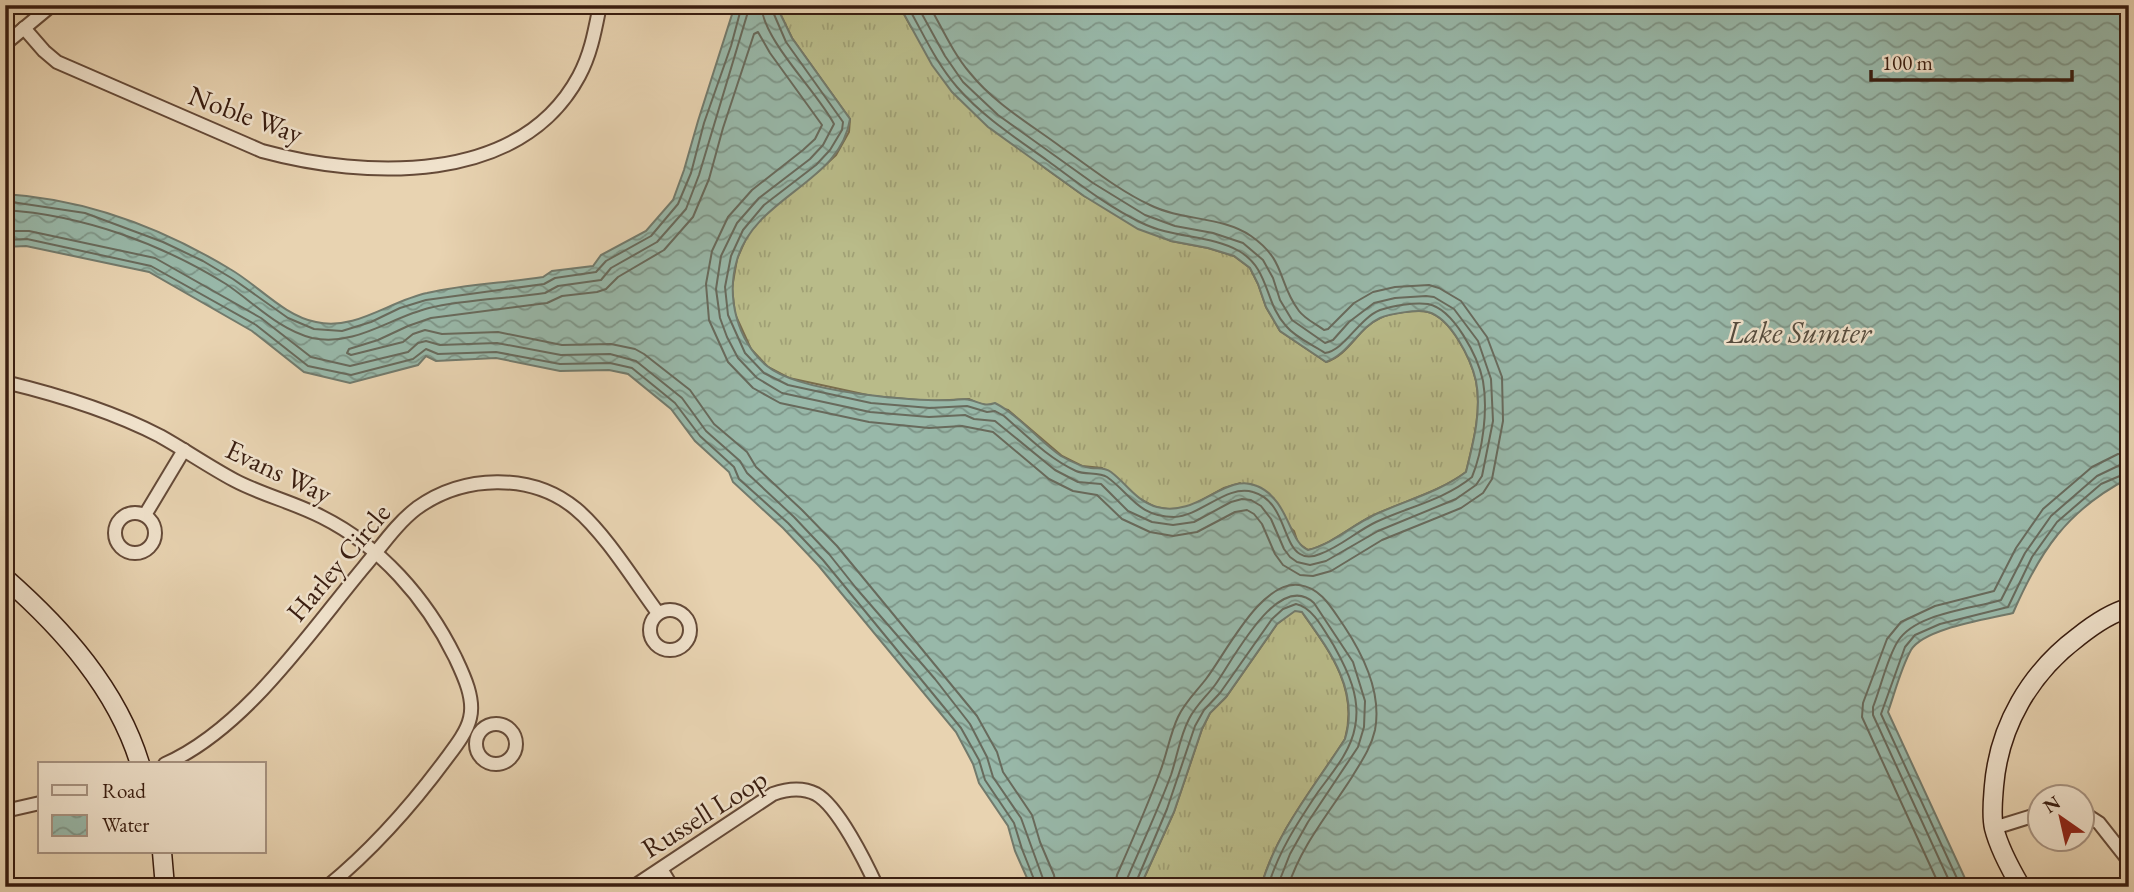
<svg xmlns="http://www.w3.org/2000/svg" width="2134" height="892" font-family="'EB Garamond',serif">
  <style>
    .grass { fill: url(#grass-tufts); stroke: #796c4c; stroke-width: 2 }
    .water { fill: url(#water-waves); stroke: #727a6c; stroke-width: 2 }
    .lines { fill: none; stroke-linecap: round; stroke-linejoin: round }
    .shore { stroke: #686a5c; stroke-width: 2 }
    .street-casing { stroke: #654a38; stroke-width: 16 }
    .secondary-casing { stroke: #391d10; stroke-width: 21 }
    .street { stroke: #f0e2cc; stroke-width: 12 }
    .secondary { stroke: #f0e2cc; stroke-width: 18 }
    .labels { text-anchor: middle; dominant-baseline: central; stroke-width: 5; stroke-linejoin: round; paint-order: stroke }
    .street-label { font-size: 28px; fill: #391d10; stroke: #f0e2cc }
    .water-label { font-size: 30px; font-style: italic; fill: #564c3e; stroke: #f0e2cc }
  </style>
  <defs>
    <pattern id="grass-tufts" width="24" height="20" patternUnits="userSpaceOnUse" patternTransform="scale(1.75)"><rect width="24" height="20" fill="#b9bb89"/><path d="M3 7l-1-3M5 7V3M7 7l1-3M15 17l-1-3M17 17v-4M19 17l1-3" fill="none" stroke="#a0a075"/></pattern>
    <pattern id="water-waves" width="16" height="10" patternUnits="userSpaceOnUse" patternTransform="scale(1.75)"><rect width="16" height="10" fill="#98b8a9"/><path d="M0 5q4-4 8 0t8 0" fill="none" stroke="#7d9588"/></pattern>
  </defs>
  <rect width="100%" height="100%" fill="#e8d3b1"/>
  <filter id="stains"><feTurbulence type="fractalNoise" baseFrequency=".00286" numOctaves="4"/><feColorMatrix values="0 0 0 0 .2 0 0 0 0 .09 0 0 0 0 .02 0 0 0 .5 -.17"/></filter>
  <radialGradient id="worn" r=".72"><stop offset=".6" stop-color="#630" stop-opacity="0"/><stop offset="1" stop-color="#630" stop-opacity=".3"/></radialGradient>
  <g class="grass">
    <path d="M776,5H899L911,27L1045,168L1084,196L1171,241L1208,248L1234,256L1250,268L1258,284L1266,307L1280,331L1326,362C1349,355 1358,328 1380,318C1390,313 1418,309 1428,312C1451,318 1471,359 1476,381C1482,411 1473,443 1466,472C1438,493 1403,501 1372,516C1350,527 1332,544 1308,550L1298,543L1294,531L1240,483L1224,488L1191,506L1174,510L1155,507L1138,498L1102,468L1082,466L1062,456L1008,410L977,403L969,399L930,401L872,396L789,378L768,367L751,349L735,314L732,288L737,259L748,234L769,210L820,170L836,155L849,132L850,119L792,38Z"/>
    <path d="M1295,610L1302,612C1329,650 1359,689 1345,739C1315,786 1276,832 1261,887H1140L1174,812L1202,729L1210,713L1226,697L1277,624Z"/>
  </g>
  <path class="water" d="M735,5H776L792,38L850,119C841,183 755,196 737,260C726,297 737,341 767,366C798,392 913,402 954,400C958,400 965,398 970,400C979,402 984,407 995,403C1020,416 1038,440 1061,456C1070,461 1081,467 1091,468C1098,469 1104,467 1111,472C1127,484 1136,501 1157,507C1198,518 1225,472 1257,486C1289,499 1289,543 1308,550C1332,544 1350,527 1372,516C1403,501 1438,493 1466,472C1473,444 1482,411 1476,381C1471,359 1451,318 1428,312C1418,309 1389,314 1380,318C1358,328 1349,354 1326,362L1280,331L1266,307L1258,284L1250,268L1234,256L1208,248L1171,241L1138,229L1084,196L988,127L952,92L932,65L899,5H2129V478C2067,510 2040,551 2013,613C1989,619 1924,628 1911,650C1901,668 1895,692 1888,712L1969,887H1261C1276,832 1315,786 1345,739C1360,690 1329,650 1302,612L1295,611L1277,624L1226,697L1210,713L1202,729L1174,812L1140,887H1031L1015,851L1008,826L979,783L973,764L956,732L818,565L783,528L733,482L729,472L695,441L671,409L628,374L609,370L560,371L496,358L436,361L426,356L418,365L350,383L304,372L252,331L149,272L26,246L5,247V194C85,199 162,228 230,269C258,285 284,316 316,322C356,331 389,301 427,293C465,284 505,283 543,277L552,271L593,266L601,255L646,231L673,200L684,170L698,121Z"/>
  <g class="lines">
    <g class="shore">
      <path d="M761,5C764,42 817,91 834,124L823,145L810,159L759,198L737,223L721,256L716,289L720,318L727,337L738,358L757,378L782,393L870,412L929,417L965,415L974,419L995,421L1055,470L1078,482L1101,484L1128,511L1152,522L1173,525L1194,522L1231,502L1242,499L1251,500L1261,506L1271,519L1284,549L1290,557L1297,562L1310,565L1326,561L1378,531L1456,499L1476,485L1482,476L1493,421L1491,379L1478,341L1454,309L1434,297L1426,296L1395,298L1374,303L1349,322L1333,340L1325,343L1292,320L1280,300L1273,278L1263,260L1243,243L1213,233L1175,226L1145,215L1093,183L998,115L963,82L945,56L917,5"/>
      <path d="M770,5L786,42L843,122L842,130L830,150L816,165L764,205L743,230L731,256L725,287L728,315L745,353L764,373L788,385L871,403L930,408L967,406L987,412L995,411L1004,416C1027,436 1048,458 1076,471C1085,475 1099,472 1107,477C1131,494 1138,517 1174,517C1201,516 1227,484 1253,492C1285,501 1282,543 1300,554C1306,558 1313,557 1320,554C1340,547 1357,531 1376,522C1408,507 1444,500 1472,477C1483,450 1488,410 1483,381C1478,357 1454,309 1428,304C1414,302 1392,306 1380,310C1358,319 1345,350 1325,353C1313,345 1296,338 1286,326C1264,302 1270,269 1239,251C1211,235 1172,238 1142,223C1108,207 1078,183 1048,161C1016,138 983,117 957,87C936,63 923,33 907,5"/>
      <path d="M929,5C942,28 953,53 970,73C995,104 1030,124 1061,147C1090,167 1118,190 1150,205C1182,221 1222,216 1251,236C1287,261 1277,282 1299,311C1305,319 1316,324 1324,330L1328,329L1354,303L1373,292L1395,287L1429,285L1439,288L1461,301L1487,337L1502,377L1503,421L1492,479L1483,493L1461,508L1382,540L1331,571L1313,576L1300,575L1283,565L1275,554L1262,524L1254,514L1247,510L1235,512L1197,532L1173,536L1150,532L1122,519L1097,495L1073,491L1049,479L993,432L962,426L929,428L869,422L780,403L753,388L728,362L709,320L706,284L712,251L728,217L752,190L803,150L815,139L822,125L770,53L758,32L754,34L723,128L709,179L693,217L664,250L618,277L606,289L597,292L562,296L547,303L431,318L408,326L378,340L349,349L347,353L351,355L403,342L413,334L425,330L442,334L498,332L562,345L611,344L635,349L644,354L690,390L714,424L747,452L756,467L802,510L837,546L977,716L997,752L1003,772L1032,815L1040,842L1054,875L1056,887"/>
      <path d="M5,201L85,213L163,242L203,261L233,279L288,318L314,329L342,331L371,322L400,308L426,300L544,284L555,278L596,272L606,261L651,236L678,204L691,173L704,123L731,46L742,5"/>
      <path d="M5,210C82,215 160,243 226,284C253,302 279,330 312,338C355,347 389,318 429,308C467,299 507,299 545,293L558,286L601,280L611,268L657,242L686,209L699,175L750,5"/>
      <path d="M5,231H29L155,258L261,318L311,357L350,366L408,352L418,343L426,341L440,345L497,343L561,355L610,354L636,361L682,398L706,431L740,461L747,473L794,517L829,554L856,588L935,679L970,724L987,757L993,777L1021,818L1046,887"/>
      <path d="M5,240L27,239L151,266L256,325L308,366L351,375L413,359L426,349L438,354L496,352L560,364L610,363L632,368L675,403L700,436L734,467L739,479L788,523L823,560L961,728L979,760L985,780L1014,823L1022,849L1037,887"/>
      <path d="M1115,887L1117,875C1132,841 1147,807 1160,772C1167,754 1170,734 1178,717C1185,702 1196,692 1206,679C1226,653 1261,580 1299,585C1322,588 1332,609 1344,626C1364,656 1382,693 1375,730C1371,748 1361,762 1352,777C1329,813 1301,846 1288,887"/>
      <path d="M1125,887L1127,879C1142,844 1158,810 1171,775C1177,757 1180,736 1189,719C1196,705 1206,697 1215,685C1232,662 1278,569 1314,603L1353,662L1365,701L1364,727L1358,747L1308,822L1290,854L1277,887"/>
      <path d="M1134,887L1167,809L1195,726L1204,710L1220,693L1272,619L1283,609L1296,604C1313,607 1325,632 1334,646C1348,671 1361,698 1355,727C1351,751 1332,773 1318,792C1298,822 1278,852 1268,887"/>
      <path d="M1940,887L1862,717L1863,703L1887,639L1901,622L1935,606L1994,591L2016,548L2043,509L2092,467L2118,454L2129,453"/>
      <path d="M1952,887L1873,715V707C1881,687 1887,658 1898,641C1916,613 1972,609 2001,600L2025,553L2051,516L2097,476L2120,465L2129,463"/>
      <path d="M1961,887L1881,714L1905,647L1915,635L1940,624L2008,607L2032,557L2057,522L2101,484L2129,472"/>
    </g>
    <g class="street-casing">
      <g id="street">
        <path d="M24,28L44,51L57,62L262,151C365,179 520,186 579,76C591,54 595,30 600,5"/>
        <path d="M5,44L52,5"/>
        <path d="M5,382C59,395 112,411 160,436C185,450 208,466 234,480C262,495 293,502 322,517C380,546 426,598 455,657C463,674 475,698 470,718C467,732 455,747 446,759C412,805 372,850 327,887"/>
        <circle cx="135" cy="533" r="20"/>
        <path d="M145,515L184,450"/>
        <circle cx="670" cy="630" r="20"/>
        <circle cx="496" cy="744" r="20"/>
        <path d="M165,764C245,729 309,633 364,567C381,547 396,524 417,508C463,475 531,472 576,509C605,533 635,582 658,613"/>
        <path d="M5,811L40,803"/>
        <path d="M2082,812L2099,823L2129,861"/>
        <path d="M1994,828L2039,814"/>
        <path d="M661,869L672,887"/>
        <path d="M633,887L773,794C787,789 802,787 816,794C838,806 866,863 877,887"/>
      </g>
    </g>
    <g class="secondary-casing">
      <g id="secondary">
        <path d="M5,578C63,629 117,689 140,764"/>
        <path d="M162,852L165,887"/>
        <path d="M2021,887C2011,870 1999,848 1994,828C1991,815 1993,799 1994,786C1999,726 2030,673 2078,637C2093,625 2110,613 2129,608"/>
      </g>
    </g>
    <use href="#street" class="street"/>
    <use href="#secondary" class="secondary"/>
  </g>
  <g class="labels">
    <g class="street-label">
      <text transform="translate(246 114) rotate(20)">Noble Way</text>
      <text transform="translate(279 471) rotate(25)">Evans Way</text>
      <text transform="translate(338 562) rotate(-50)">Harley Circle</text>
      <text transform="translate(704 813) rotate(-32)">Russell Loop</text>
    </g>
    <g class="water-label">
      <text x="1799" y="332">Lake Sumter</text>
    </g>
  </g>
  <rect width="2134" height="892" fill="none" stroke="#e8d3b1" stroke-width="28"/>
  <rect x="7" y="7" width="2120" height="878" fill="none" stroke="#391d10" stroke-width="3.5"/>
  <rect x="14" y="14" width="2106" height="864" fill="none" stroke="#391d10" stroke-width="2"/>
  <rect x="38" y="762" width="228" height="91" fill="#f0e2cc" stroke="#a79381" stroke-width="2"/>
  <rect x="52" y="785" width="35" height="10" fill="#f0e2cc" stroke="#a79381" stroke-width="2"/>
  <text x="102" y="798" font-size="21" fill="#391d10">Road</text>
  <rect x="52" y="815" width="35" height="21" fill="url(#water-waves)" stroke="#a79381" stroke-width="2"/>
  <text x="102" y="832" font-size="21" fill="#391d10">Water</text>
  <g transform="translate(2061 818) rotate(326)"><circle r="33" fill="#f0e2cc" stroke="#a79381" stroke-width="2"/>
  <path d="M0-5L12 26L0 18L-12 26Z" fill="#8f2418"/>
  <text y="-10" font-size="19" font-weight="bold" text-anchor="middle" fill="#391d10">N</text>
  </g>
  <path d="M1871 70v10h201v-10" fill="none" stroke="#391d10" stroke-width="3.5"/>
  <text x="1882" y="70" font-size="21" fill="#391d10" stroke="#f0e2cc" stroke-width="5" paint-order="stroke">100 m</text>
  <rect width="100%" height="100%" filter="url(#stains)"/>
  <rect width="100%" height="100%" fill="url(#worn)"/>
</svg>
